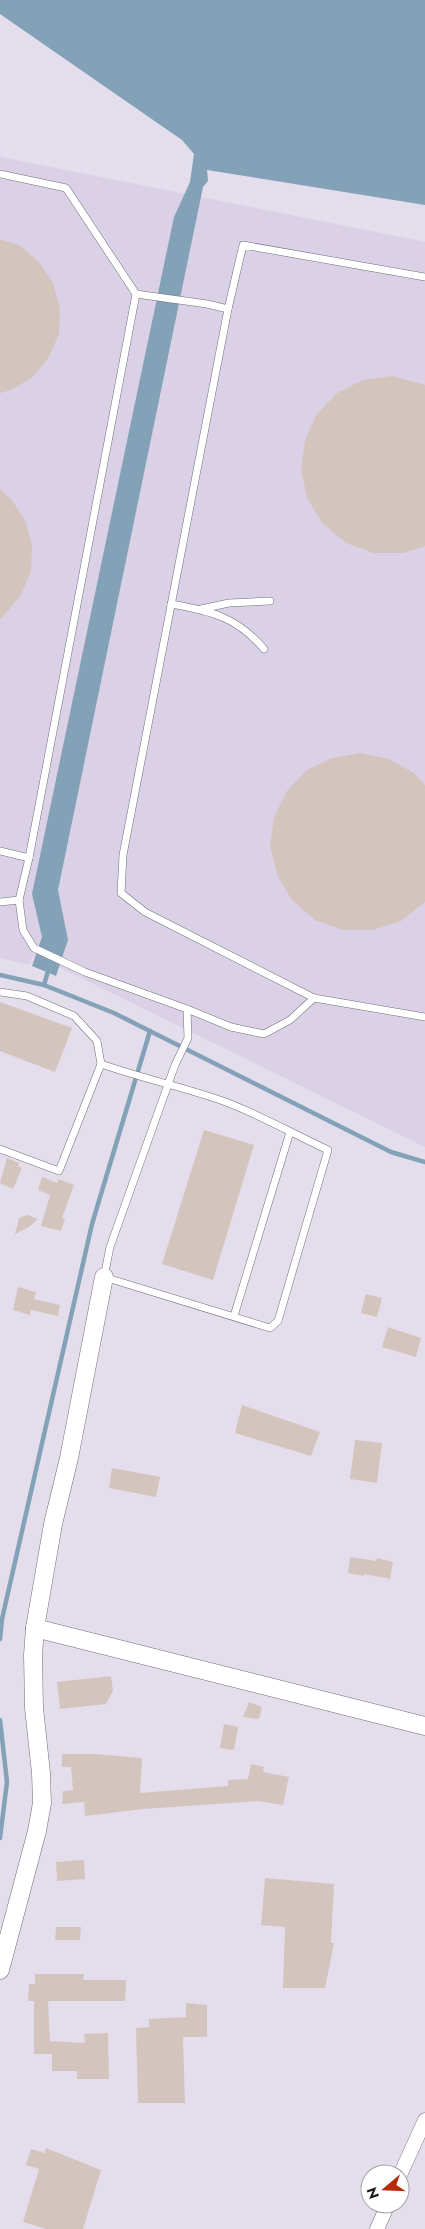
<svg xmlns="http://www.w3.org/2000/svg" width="425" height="2229" font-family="Jost,sans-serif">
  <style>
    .built { fill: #dad1e6 }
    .water { fill: #83a1b7 }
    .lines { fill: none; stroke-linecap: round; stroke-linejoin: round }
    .stream { stroke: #83a1b7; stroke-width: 4.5 }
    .building { fill: #d4c4be }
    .service-casing { stroke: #726c79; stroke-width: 8 }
    .minor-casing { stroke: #726c79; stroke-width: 15 }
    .tertiary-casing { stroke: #726c79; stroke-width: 19 }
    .service { stroke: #fff; stroke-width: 7 }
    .minor { stroke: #fff; stroke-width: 14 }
    .tertiary { stroke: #fff; stroke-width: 18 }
  </style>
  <rect width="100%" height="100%" fill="#e4deec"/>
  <path class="built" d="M0,157L425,242V1147L34,955L29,965L0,958Z"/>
  <path class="water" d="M0,0H425V205L207,170L208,181L203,187L58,890L68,940L56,976L32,966L42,937L32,894L174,217L190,182L194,154L182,140L0,14Z"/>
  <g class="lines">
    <g class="stream">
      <path d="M0,975L44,985L114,1013L391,1152L425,1162"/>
      <path d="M44,985L49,968"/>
      <path d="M0,1639L2,1619L92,1224L150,1031"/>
      <path d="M0,1720L7,1782L0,1838"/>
    </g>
  </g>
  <g class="building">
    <path d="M0,239L19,245L39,262L53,283L60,308L59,334L49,357L33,377L11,390L0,393Z"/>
    <path d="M392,376L425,385V546L404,553H374L346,543L323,524L307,498L301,469L305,440L317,414L337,393L363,380Z"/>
    <path d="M0,490L11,499L25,520L32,545L31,571L21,595L0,620Z"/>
    <path d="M361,753L389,759L414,773L425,785V902L401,921L373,930H343L315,920L292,900L277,875L270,845L274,817L287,791L307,770L332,758Z"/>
    <path d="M0,1002L72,1028L55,1072L0,1051Z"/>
    <path d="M204,1130L254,1145L213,1280L162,1264Z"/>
    <path d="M7,1158L19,1163L18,1166L22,1168L13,1189L0,1183Z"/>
    <path d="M42,1177L57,1183L58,1179L74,1185L62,1218L65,1219L61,1231L41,1226L50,1195L38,1190Z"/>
    <path d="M27,1215L38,1219L29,1227L15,1234L19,1218Z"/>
    <path d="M18,1287L36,1292L34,1299L60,1305L58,1316L31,1310L30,1315L13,1310Z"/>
    <path d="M366,1294L382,1298L377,1317L361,1313Z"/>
    <path d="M388,1327L421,1338L416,1357L382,1347Z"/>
    <path d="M242,1405L320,1432L311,1456L235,1433Z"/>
    <path d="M355,1440L382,1443L377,1483L350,1479Z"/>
    <path d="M112,1468L160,1477L156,1497L109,1488Z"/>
    <path d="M350,1557L376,1561L377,1558L393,1562L390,1579L364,1574V1576L348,1573Z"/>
    <path d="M111,1676L113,1691L106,1704L60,1709L57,1682Z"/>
    <path d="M249,1702L262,1707L259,1719L243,1717Z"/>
    <path d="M224,1724L238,1727L234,1750L220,1748Z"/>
    <path d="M62,1754H95L142,1758L140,1793L228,1786V1780L248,1779L251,1764L264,1767L263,1772L289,1777L283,1805L259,1801L143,1809L85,1816L84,1802L62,1804L63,1791L73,1790L71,1767H62Z"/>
    <path d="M84,1860L85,1879L57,1881L56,1862Z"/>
    <path d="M265,1878L334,1884L331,1943H334L325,1988H283L285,1927L261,1925Z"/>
    <path d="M56,1927H81L80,1940H55Z"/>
    <path d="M35,1974H84L83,1980H126L125,2001H48L50,2041L85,2043L84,2034L108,2033L109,2079H77V2071H52V2054H34V2001H28L29,1984H35Z"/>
    <path d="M186,2003L207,2005V2037H183L185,2103H138L136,2028L149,2027V2019L186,2017Z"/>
    <path d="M46,2148L101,2170L83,2229H46L23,2222L39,2169L26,2165L31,2149L45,2153Z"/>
  </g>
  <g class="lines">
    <g class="service-casing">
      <g id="service">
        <path d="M0,174L66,188L136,294L29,858L19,900L23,930L34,948L85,972L187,1009L231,1027L264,1034L290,1020L314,998"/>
        <path d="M425,277L243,245L228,309L123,855L121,893L145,912L314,998L425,1017"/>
        <path d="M136,294L207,304L228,309"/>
        <path d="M171,604C211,611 237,617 264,649"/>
        <path d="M201,609L229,603L270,601"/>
        <path d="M0,851L29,858"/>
        <path d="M0,902L19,900"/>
        <path d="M0,992L27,996L74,1016L97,1041L101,1064L59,1171L0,1149"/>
        <path d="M101,1064C141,1078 183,1087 223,1101C259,1114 293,1134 328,1150L278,1321L270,1328L104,1277L110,1247L175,1065L188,1038L187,1009"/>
        <path d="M234,1316L290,1132"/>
      </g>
    </g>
    <g class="minor-casing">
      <g id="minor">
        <path d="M400,2175L425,2120"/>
        <path d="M377,2229L388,2204"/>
      </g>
    </g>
    <g class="tertiary-casing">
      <g id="tertiary">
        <path d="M35,1628L425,1726"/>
        <path d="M0,1970L37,1831L42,1803L41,1773L34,1708L33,1655L35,1628L53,1524L69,1458L104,1277"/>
      </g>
    </g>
    <use href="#service" class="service"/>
    <use href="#minor" class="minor"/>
    <use href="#tertiary" class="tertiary"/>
  </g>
  <g transform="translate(385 2189) rotate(251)"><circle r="24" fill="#ffffff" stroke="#a3a2a4"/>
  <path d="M0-4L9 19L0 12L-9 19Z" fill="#b5290c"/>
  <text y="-8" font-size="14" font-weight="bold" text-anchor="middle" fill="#19171c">N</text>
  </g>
</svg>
